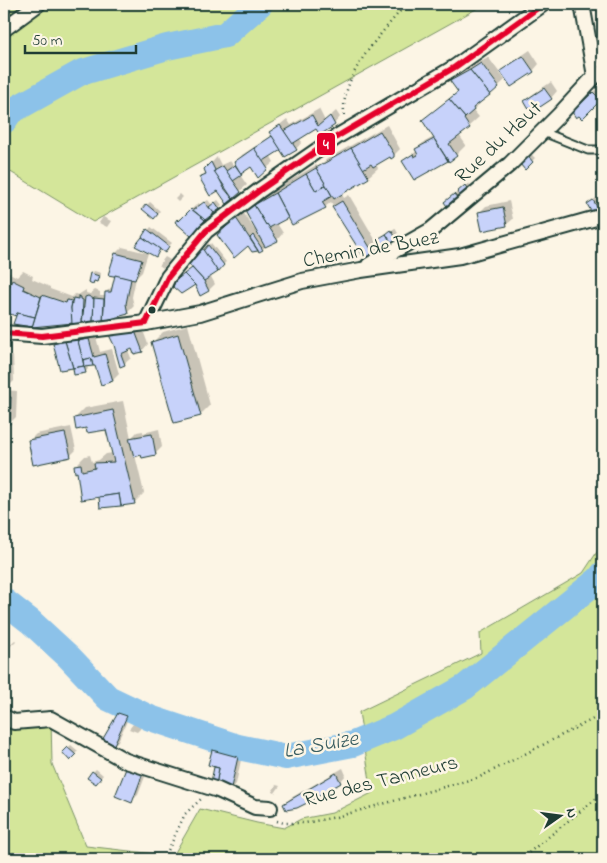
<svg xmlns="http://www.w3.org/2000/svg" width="607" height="863" font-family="'Indie Flower',sans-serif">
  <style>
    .green { fill: #d4e69a; stroke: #7a9267 }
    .shadow { fill: #0003 }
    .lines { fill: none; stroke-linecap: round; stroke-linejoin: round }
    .river { stroke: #8cc2e9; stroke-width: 26 }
    .building { fill: #c7d2fa; stroke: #1f3d34 }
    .lane-casing { stroke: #1f3d34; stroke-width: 11 }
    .street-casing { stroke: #1f3d34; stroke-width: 18 }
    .path { stroke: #1f3d34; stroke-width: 2.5; stroke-dasharray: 1 4; stroke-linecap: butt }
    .lane { stroke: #fcf5e5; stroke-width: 7 }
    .street { stroke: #fcf5e5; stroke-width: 14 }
    .bus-1-casing { stroke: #fcf5e5; stroke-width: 10 }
    .bus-1 { stroke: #e4002b; stroke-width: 6 }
    .bus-dot { fill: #1f3d34; stroke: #fcf5e5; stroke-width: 2 }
    .labels { text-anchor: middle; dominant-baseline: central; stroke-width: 5; stroke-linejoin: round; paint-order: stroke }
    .street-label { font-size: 21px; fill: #1f3d34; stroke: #fcf5e5 }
    .water-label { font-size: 22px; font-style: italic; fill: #3a5e61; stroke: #fcf5e5 }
    .line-badge { stroke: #fcf5e5; stroke-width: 2 }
    .badge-label { font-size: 14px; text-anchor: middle; font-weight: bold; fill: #fff }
  </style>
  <rect width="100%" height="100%" fill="#fcf5e5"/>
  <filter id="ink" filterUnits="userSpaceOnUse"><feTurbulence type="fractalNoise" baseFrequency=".02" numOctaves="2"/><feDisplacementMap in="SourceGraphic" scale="10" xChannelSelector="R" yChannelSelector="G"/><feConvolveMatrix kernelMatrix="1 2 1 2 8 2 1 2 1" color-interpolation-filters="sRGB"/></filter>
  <g filter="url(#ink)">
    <g class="green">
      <path d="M4,4H485L93,222L4,168V131L8,123L4,119Z"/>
      <path d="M603,543V859H4V718L51,719L52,764L86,846L173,856L200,809L257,823L284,828L301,819L332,813L372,793L359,712L481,653L480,633L583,573Z"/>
    </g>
    <g class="shadow">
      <path d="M530,50L539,64L533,71H502L508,65Z"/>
      <path d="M488,57L505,80L473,110L479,117L459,135L466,145L456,155L447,160L404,161L417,151L416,149L423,143L434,137L424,120L459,91L452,81L462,71Z"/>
      <path d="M551,82L557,91L551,98L525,102L532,95Z"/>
      <path d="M600,86L603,89V96L582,117L573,112Z"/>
      <path d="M319,109L325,121L336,111L340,117L334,124L316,127L299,138L302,142L296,149L282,148L270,155L274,162L267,168L251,166L244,171L240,175L247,185L227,202L219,189L201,178L206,172L205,170L217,157L221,165L230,161L234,166L242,155L273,135L271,132L287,119L291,125Z"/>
      <path d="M387,125L400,149L393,156L390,155L376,164L378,168L368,177L341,193L344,198L349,195L376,241L395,228L400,237L397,240L382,248L381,246L373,253L365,258L331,202L325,207L288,216L276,222L283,233L277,240L262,249L253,251L248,244L225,229L243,212L254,229L256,228L247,212L253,205L286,183L316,165L318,167L327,159Z"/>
      <path d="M531,154L535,158L525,168L522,164Z"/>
      <path d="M469,183L471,188L449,207V199Z"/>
      <path d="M180,194L183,197L178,202L175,199Z"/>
      <path d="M596,198L601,206L598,209L592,201Z"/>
      <path d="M208,200L212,205L218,200L222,205L206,218L197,228L177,222L185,214L186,215L198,203L201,205Z"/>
      <path d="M509,201L513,219L506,225L480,212L486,206Z"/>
      <path d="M150,202L160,211L154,218L147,205Z"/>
      <path d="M103,217L111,221L107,227L99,223Z"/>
      <path d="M151,227L172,243L167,248H161L156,255L137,245Z"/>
      <path d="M209,243L210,245L211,243L226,262L210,275L215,284L209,290L201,295L189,271L193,267L189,262Z"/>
      <path d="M122,247L148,253L142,272L136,278L132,297L134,306L127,313L93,322L74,323V321L32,326L19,312L15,315L4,311V270L17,277L23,271L33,276L32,279L50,287V289L72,297L75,294L78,295L86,290V293L90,294L95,290L100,292V296H106V292L113,286L116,276V253Z"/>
      <path d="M165,257L170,260L163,268L159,265Z"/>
      <path d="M94,271L101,273L100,278L93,282L91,274Z"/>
      <path d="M141,325L148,344L142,351L133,348L128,350L131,358L124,364L110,335L116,329Z"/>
      <path d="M188,325L210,405L200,415L153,342L163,332Z"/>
      <path d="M95,333L100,352L112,349L119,374L113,380L102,384L96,364L87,366L88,369L85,372L74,369L54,344L61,338Z"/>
      <path d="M4,356H13L14,381L7,388H4Z"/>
      <path d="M4,390L17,391L16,417L10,423H4Z"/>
      <path d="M123,401L131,438L137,432L143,431V433L159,429L162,447L156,453L135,455L144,493L134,503L100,496L75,466L85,456L90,455L92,462L99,460L106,454L113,453L107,428L87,426L75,418L85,408Z"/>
      <path d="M71,427L76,450L70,456L29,441L36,434Z"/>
      <path d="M15,640L16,641L7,649L6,648Z"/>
      <path d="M126,707L132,710L118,741L111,747L119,714Z"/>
      <path d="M139,717L144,719L140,729L137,732L129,729L133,724H135Z"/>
      <path d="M219,744L243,750L236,784L229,790L212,782L216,766L213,751Z"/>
      <path d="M71,745L78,751L70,759L63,752Z"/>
      <path d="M149,766L138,795L131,801L117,796Z"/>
      <path d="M343,768L346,775L340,782L284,804L291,798Z"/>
      <path d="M96,769L103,775L99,780L93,772Z"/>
      <path d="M276,785L280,786L275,793L272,792Z"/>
    </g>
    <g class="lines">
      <g class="river">
        <path d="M4,121L10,112L80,73L167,47L225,35L260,4"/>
        <path d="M4,601L31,622L69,657L108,698L150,718L238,747L286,757L353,744L394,727L465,687L599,579L603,574"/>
      </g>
    </g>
    <g class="building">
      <path d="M523,56L534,72L511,87L500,71Z"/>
      <path d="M481,63L499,87L490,95L470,70Z"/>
      <path d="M470,70L490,95L473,108L474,110L465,118L449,99L458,92L450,81Z"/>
      <path d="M544,88L552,99L531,113L524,101Z"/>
      <path d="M593,92L601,100L582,119L579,116L576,118L572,112Z"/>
      <path d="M449,99L465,118L464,119L470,128L449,144L457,156L449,162L422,120Z"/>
      <path d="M312,115L318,126L330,116L335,125L320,135L316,129L292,144L284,131Z"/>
      <path d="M280,125L297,150L285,157L269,132Z"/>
      <path d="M380,131L394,154V157L391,159L390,157L373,167L371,164L363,169L351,148Z"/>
      <path d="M272,136L281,150L262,162L254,148Z"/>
      <path d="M434,139L448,161L414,180L402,161L413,154L414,157L418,155L415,149Z"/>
      <path d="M254,148L268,169L258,178L251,167L241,174L234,162Z"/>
      <path d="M351,148L369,178L334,199L316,168Z"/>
      <path d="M528,156L533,162L525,170L520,164Z"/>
      <path d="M211,162L224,188L233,199L227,204L218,191L210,196L199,177L206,174L204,169Z"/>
      <path d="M235,165L242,175L233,181L226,171Z"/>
      <path d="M223,166L241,192L233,199L214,171Z"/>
      <path d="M316,168L326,185L316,191L306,174Z"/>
      <path d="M306,174L316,191L326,185L332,196L322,202L326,208L292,225L275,193Z"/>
      <path d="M465,185L469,192L461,198L457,192Z"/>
      <path d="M275,193L288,218L269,228L267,224L266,225L254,205Z"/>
      <path d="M454,194L459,200L449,209L444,202Z"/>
      <path d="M593,200L599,210L592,213L587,204Z"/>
      <path d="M342,201L374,254L365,259L332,207Z"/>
      <path d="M204,202L214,213L205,220L193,210Z"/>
      <path d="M215,202L220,209L214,213L209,207Z"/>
      <path d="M146,204L158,214L154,219L142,209Z"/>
      <path d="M254,205L266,225L267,224L278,241L265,247L245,211Z"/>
      <path d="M503,207L507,226L482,231L478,212Z"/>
      <path d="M191,209L205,220L191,236L175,222L177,219L179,221Z"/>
      <path d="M236,218L258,251L252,252L248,246L234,258L217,235Z"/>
      <path d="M147,229L169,246L165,253L142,237Z"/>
      <path d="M391,230L398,241L392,244L386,234Z"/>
      <path d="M386,234L392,244L381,250L376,240Z"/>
      <path d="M253,235L263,250L259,252L250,238Z"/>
      <path d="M142,237L160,249L156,257L135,246Z"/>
      <path d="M208,245L224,265L218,272L203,251Z"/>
      <path d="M202,248L218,272L204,281L187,262Z"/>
      <path d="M115,253L142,260L135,280L108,275Z"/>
      <path d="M192,268L204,281L209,291L200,296L195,285L184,274Z"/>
      <path d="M90,273L99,276L97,282L94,281L93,284L88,282Z"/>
      <path d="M184,274L195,285L181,294L173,287L175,281Z"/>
      <path d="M115,275L131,279L126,304L128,314L103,321L105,292H111Z"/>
      <path d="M12,280L24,286L23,289L41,297L35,317L17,313L16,316L4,312V285L9,287Z"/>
      <path d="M42,295L66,303L67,300L72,301L71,308L73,323L32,327Z"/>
      <path d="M78,296L81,297V299L83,300L82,323L72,324L71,308L73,298L78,299Z"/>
      <path d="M88,296L94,299L93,323H82L85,297Z"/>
      <path d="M94,298L104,299L103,321L93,323Z"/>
      <path d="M17,313L35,317L32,327L13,324Z"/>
      <path d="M135,331L143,352L134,354L132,349L121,354L125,365L120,367L114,345L109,335Z"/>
      <path d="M178,334L201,416L174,423L151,342Z"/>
      <path d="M78,339L84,366L73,368L65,341Z"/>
      <path d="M89,339L94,357L105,354L113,381L101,385L95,366H93L91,358L83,360L78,341Z"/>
      <path d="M65,341L73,368L60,370L53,344Z"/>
      <path d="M91,358L93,366L84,367L83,360Z"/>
      <path d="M4,362H7L8,389H4Z"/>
      <path d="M84,366L86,373L74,375L73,368Z"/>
      <path d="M4,397H11L10,424H4Z"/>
      <path d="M113,410L135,504L121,506L119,494L81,500L77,472L75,473L74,465L81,464L82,471L95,468L94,463L114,462L106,430L87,433L86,428L76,430L74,418Z"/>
      <path d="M65,433L71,457L33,465L28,440Z"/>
      <path d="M152,434L156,455L142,458L141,455L134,457L129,438Z"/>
      <path d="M119,494L121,506L100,508L99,497Z"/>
      <path d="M118,713L127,716L112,749L101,742Z"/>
      <path d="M67,747L76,755L70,761L62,752Z"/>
      <path d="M212,750L238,757L230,792L216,785L219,768L208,765Z"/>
      <path d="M127,766L143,773L132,803L115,796Z"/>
      <path d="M214,767L219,768L216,785L211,782Z"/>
      <path d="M92,771L101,778L96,784L87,778Z"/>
      <path d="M336,773L341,783L305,804L297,808L286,810L283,804Z"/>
    </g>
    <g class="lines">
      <g class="lane-casing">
        <path id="lane" d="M543,132L588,150H603"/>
      </g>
      <g class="street-casing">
        <g id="street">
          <path d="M4,29L38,4"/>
          <path d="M369,265L431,230L510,164L559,115L595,76L582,4"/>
          <path d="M146,323L168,277L206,231L260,190L338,136L455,67L543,4"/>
          <path d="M4,333L42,336L146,323L200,313L302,281L361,270L460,256L603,216"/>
          <path d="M4,717L14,722L51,719L126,761L218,790L255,807L270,808"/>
        </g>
      </g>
      <g class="path">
        <path d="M344,115C341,73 381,35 406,4"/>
        <path d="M277,821L284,823H305L336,817L480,777L603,714"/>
        <path d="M164,859L185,814L201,799"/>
        <path d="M521,859L603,793"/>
      </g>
      <use href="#lane" class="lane"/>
      <use href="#street" class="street"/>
      <g class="bus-1-casing">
        <g id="bus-1">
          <path d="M146,323L168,277L206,231L260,190L338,136L455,67L543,4"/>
          <path d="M4,333L42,336L146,323"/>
        </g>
      </g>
      <use href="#bus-1" class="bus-1"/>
    </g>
  </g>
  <circle class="bus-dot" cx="152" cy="310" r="4.5"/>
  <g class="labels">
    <g class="street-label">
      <text transform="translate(499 143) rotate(-43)">Rue du Haut</text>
      <text transform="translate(371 250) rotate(-10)">Chemin de Buez</text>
      <text transform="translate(381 782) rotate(-14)">Rue des Tanneurs</text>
    </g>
    <g class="water-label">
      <text transform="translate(321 746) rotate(-10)">La Suize</text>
    </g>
  </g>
  <rect class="line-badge" x="316" y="132" width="20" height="24" rx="5" fill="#e4002b"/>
  <g class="badge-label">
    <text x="326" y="149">4</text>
  </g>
  <rect width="607" height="863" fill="none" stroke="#fcf5e5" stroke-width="20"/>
  <rect x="10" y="10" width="587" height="843" fill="none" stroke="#1f3d34" stroke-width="2" filter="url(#ink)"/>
  <g transform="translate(560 816) rotate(76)" stroke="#fcf5e5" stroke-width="4" paint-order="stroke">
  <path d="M0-4L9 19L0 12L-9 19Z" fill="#1f3d34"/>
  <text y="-8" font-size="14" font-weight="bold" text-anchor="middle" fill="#1f3d34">N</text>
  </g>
  <path d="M25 45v8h111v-8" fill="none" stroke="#1f3d34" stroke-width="2.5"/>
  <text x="32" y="45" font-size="15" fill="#1f3d34" stroke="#fcf5e5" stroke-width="4" paint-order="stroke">50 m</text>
</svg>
